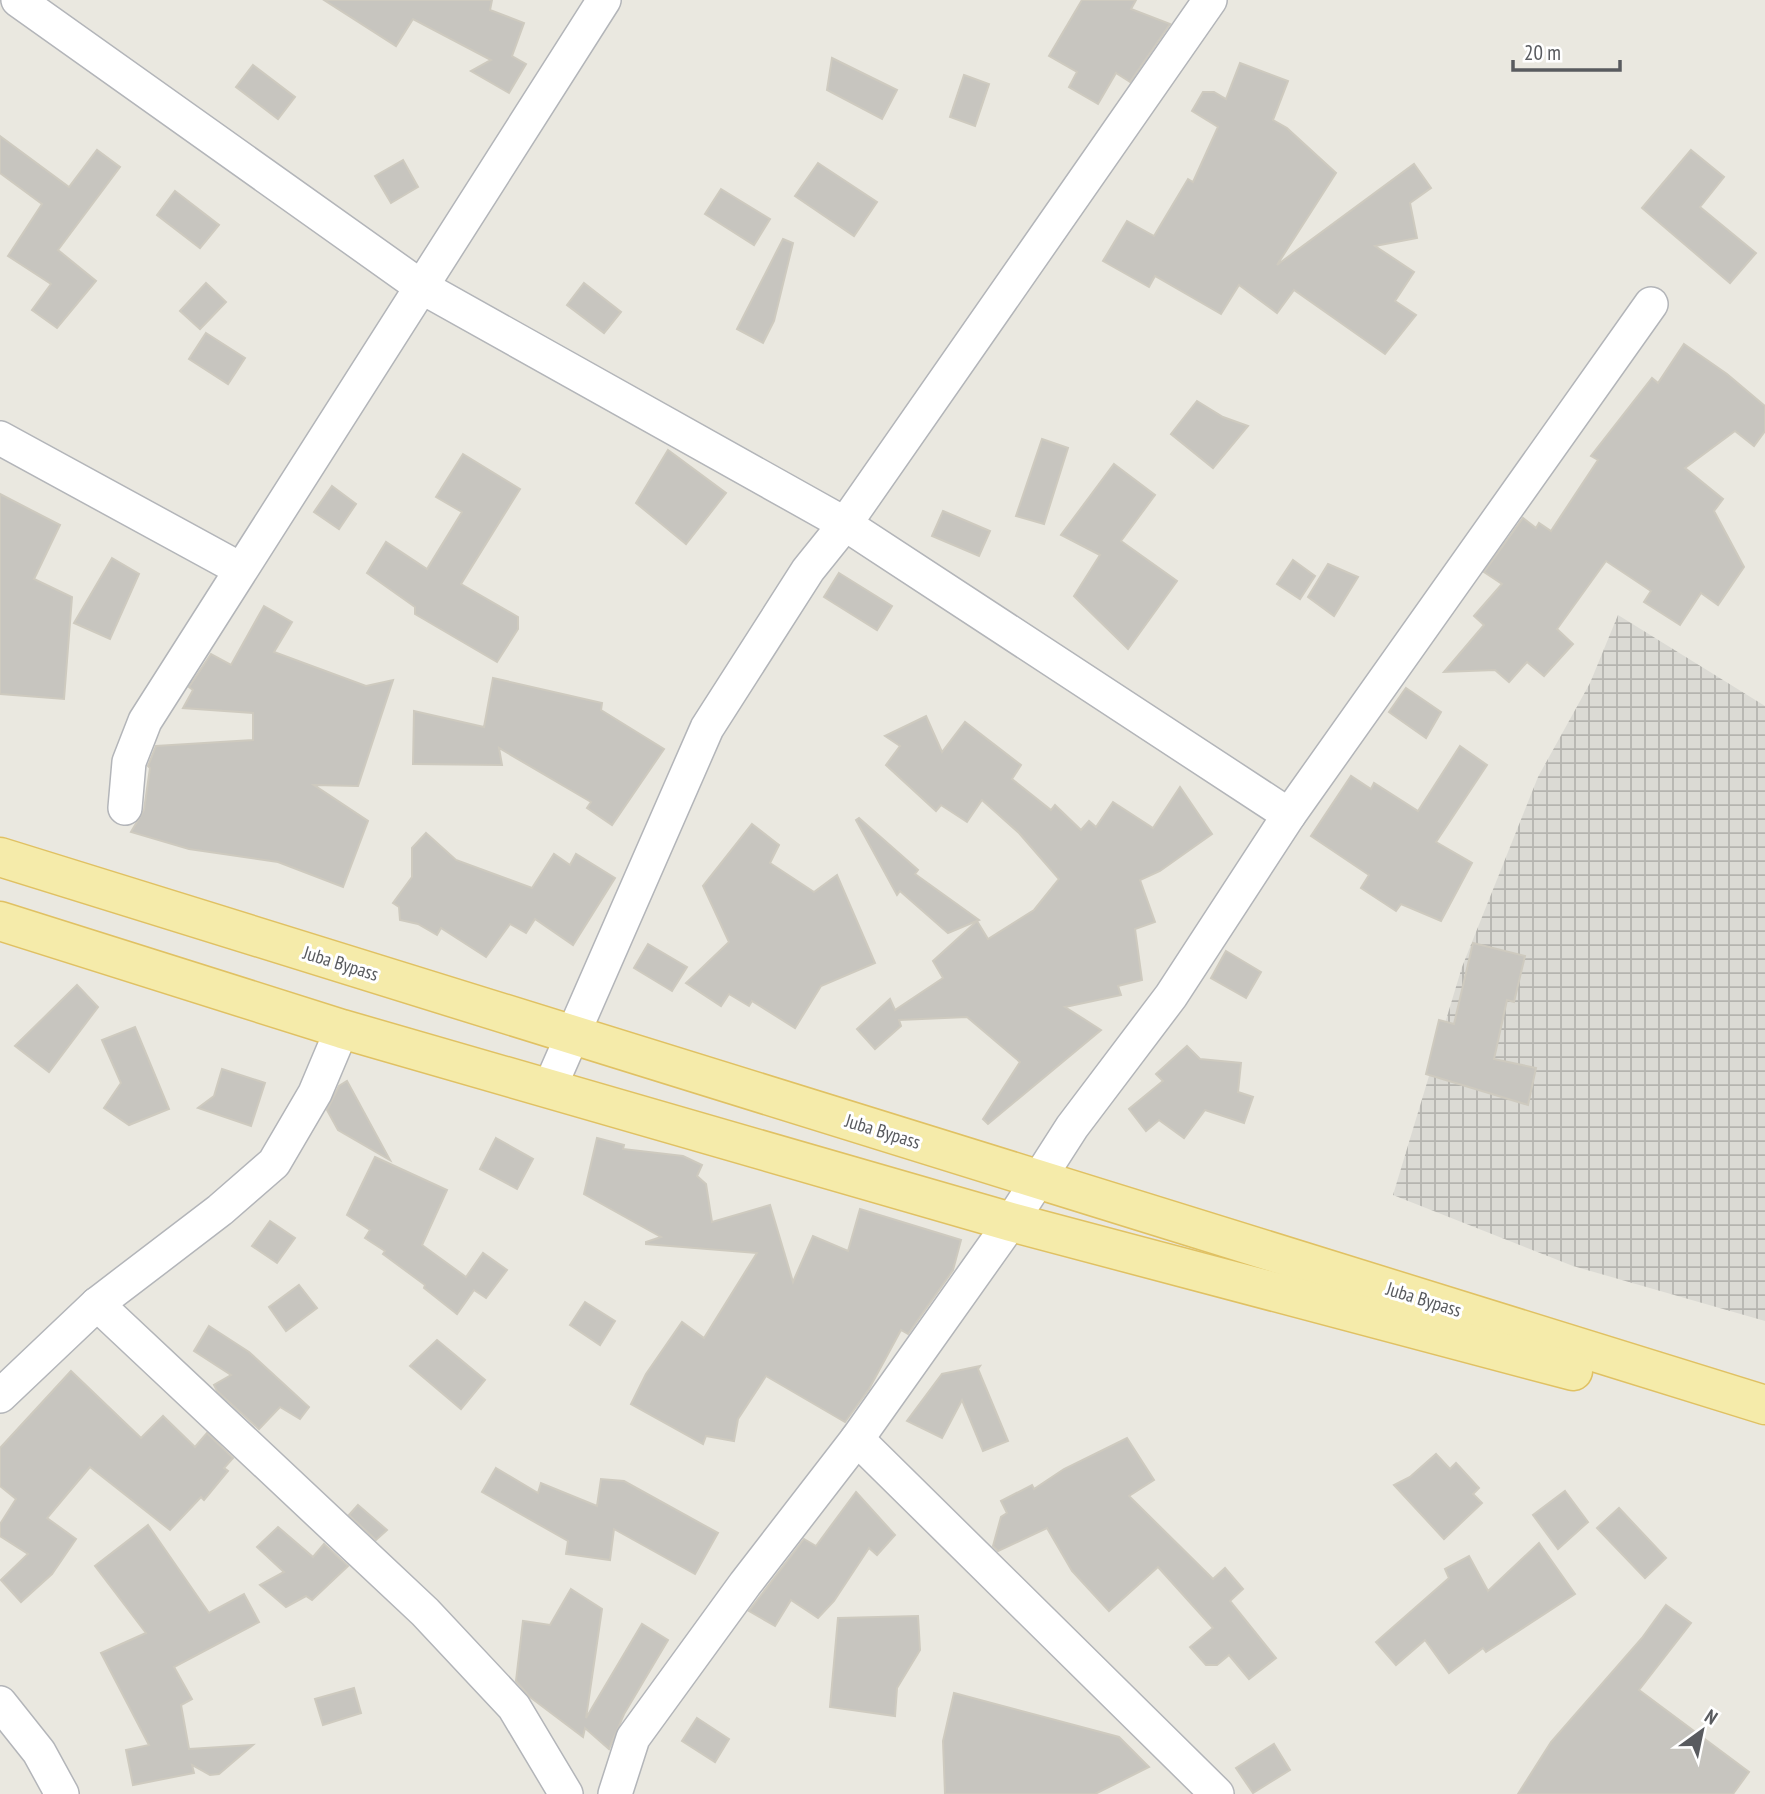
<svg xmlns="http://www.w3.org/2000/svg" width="1765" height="1794" font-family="'PT Sans Narrow',sans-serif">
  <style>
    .industrial { fill: url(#industrial-grid) }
    .building { fill: #c7c5bf; stroke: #cecabf; stroke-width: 2 }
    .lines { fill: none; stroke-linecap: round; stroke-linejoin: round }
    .minor-casing { stroke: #b3b5b9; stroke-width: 36 }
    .primary-casing { stroke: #e0c163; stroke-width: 41 }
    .minor { stroke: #fff; stroke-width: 33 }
    .primary { stroke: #f5ebaa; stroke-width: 38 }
    .labels { text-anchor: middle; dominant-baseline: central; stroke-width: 6; stroke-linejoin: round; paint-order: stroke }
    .street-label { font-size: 19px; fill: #595b5f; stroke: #fff }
  </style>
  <defs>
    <pattern id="industrial-grid" width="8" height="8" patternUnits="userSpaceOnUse" patternTransform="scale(1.75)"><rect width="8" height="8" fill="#dbdad4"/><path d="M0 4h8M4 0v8" fill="none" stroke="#b5b4af"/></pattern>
  </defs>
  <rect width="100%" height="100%" fill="#eae8e0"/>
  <path class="industrial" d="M1618,615L1765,706V1321L1573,1266L1393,1195L1462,967L1538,777L1590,683Z"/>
  <g class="building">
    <path d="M324,0H492L490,10L524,23L512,56L526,64L509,93L471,71L491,60L413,19L396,46Z"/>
    <path d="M1082,0H1136L1131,9L1170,24L1130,82L1116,73L1098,104L1069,87L1077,72L1049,56Z"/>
    <path d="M832,58L897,90L882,119L827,90Z"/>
    <path d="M1240,63L1288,81L1273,120L1287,128L1336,173L1277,265L1414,164L1431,188L1410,203L1417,238L1375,246L1414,272L1395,301L1416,315L1385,354L1294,290L1277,313L1239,285L1221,314L1155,276L1149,287L1103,261L1127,221L1154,236L1188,179L1193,182L1218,127L1192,111L1203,92H1214L1226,99Z"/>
    <path d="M253,65L295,97L278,119L236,87Z"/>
    <path d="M964,75L989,84L975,126L950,117Z"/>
    <path d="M0,136L69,187L97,150L120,167L58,250L96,281L57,328L32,310L51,284L8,256L42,204L0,173Z"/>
    <path d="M1691,150L1724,177L1700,207L1756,253L1730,283L1642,208Z"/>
    <path d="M403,160L418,187L391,203L375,176Z"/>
    <path d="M818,163L877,202L854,236L795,196Z"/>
    <path d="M721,189L770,219L754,245L705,214Z"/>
    <path d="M175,191L219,225L200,248L157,215Z"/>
    <path d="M783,239L793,243L774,321L763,343L737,329Z"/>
    <path d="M206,283L226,302L200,329L180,311Z"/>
    <path d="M584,283L621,312L604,333L567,305Z"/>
    <path d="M206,333L245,358L228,384L189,359Z"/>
    <path d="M1684,344L1727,374L1765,406V431L1754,446L1735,431L1685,468L1723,499L1714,511L1744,567L1718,605L1701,593L1680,625L1644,602L1651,591L1606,561L1557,629L1573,644L1544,676L1527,662L1509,682L1495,670L1444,672L1484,625L1474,616L1502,584L1484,572L1523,518L1536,528L1539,523L1551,531L1598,460L1591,456L1652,378L1658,383Z"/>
    <path d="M1197,401L1223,417L1248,426L1213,468L1171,434Z"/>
    <path d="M1042,439L1068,448L1044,524L1016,516Z"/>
    <path d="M668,450L726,493L686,544L636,503Z"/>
    <path d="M463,454L520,489L461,584L518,617V629L497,662L415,614V607L367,573L386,542L427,569L462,512L436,497Z"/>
    <path d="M1114,464L1155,495L1121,541L1177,581L1128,649L1074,596L1100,555L1061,535Z"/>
    <path d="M332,486L356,504L339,529L314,512Z"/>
    <path d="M0,494L60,525L34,579L72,597L64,699L0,694Z"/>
    <path d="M943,511L990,531L979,556L932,536Z"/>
    <path d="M112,558L139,574L110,639L74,623Z"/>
    <path d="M1293,560L1315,576L1300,599L1277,584Z"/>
    <path d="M1328,564L1358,577L1334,616L1308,597Z"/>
    <path d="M839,573L892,606L877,630L824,597Z"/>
    <path d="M264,606L292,622L274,652L366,686L393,680L358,786L314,785L368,821L343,887L278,862L189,849L131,832L144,810L150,768L148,766L156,746L253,740V713L183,708L193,690L189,687L211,654L231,665Z"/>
    <path d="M493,678L602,703L601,710L664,749L612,825L587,808L591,802L499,748L502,765L413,764L414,711L484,727Z"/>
    <path d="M1406,688L1441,712L1426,738L1389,712Z"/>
    <path d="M926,716L942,752L965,722L1021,765L1012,779L1051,810L1055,805L1081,830L1089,821L1096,827L1113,802L1153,828L1180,787L1212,834L1160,871L1140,880L1155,922L1135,929L1142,980L1118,986L1121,995L1065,1007L1101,1030L988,1124L983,1119L1020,1062L967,1017L899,1020L901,1026L875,1049L857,1029L890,999L895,1010L943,978L933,961L977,921L988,939L1034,910L1059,879L1019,833L982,800L967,822L941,805L936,811L886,765L900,746L885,736Z"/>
    <path d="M1460,746L1487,765L1436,842L1472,863L1441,921L1401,904L1396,911L1361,888L1369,875L1311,836L1351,776L1371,789L1374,783L1418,811Z"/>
    <path d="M859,818L918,870L915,874L979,920L948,933L900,891L897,895L856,820Z"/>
    <path d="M752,824L779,845L770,863L814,892L837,875L875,963L821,986L795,1028L752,1001L749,1006L729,994L721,1006L686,983L729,942L703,886Z"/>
    <path d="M426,833L456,860L532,888L554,854L570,865L576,854L615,878L573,945L535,919L526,933L510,924L486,957L441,928L437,935L418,924L400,920L399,907L393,903L412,877V848Z"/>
    <path d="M1473,943L1525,956L1514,1002L1507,1000L1494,1059L1536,1068L1528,1105L1426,1074L1439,1020L1454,1024Z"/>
    <path d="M648,944L687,967L672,991L634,968Z"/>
    <path d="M1226,951L1261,972L1246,998L1211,978Z"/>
    <path d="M77,985L98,1007L49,1072L15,1046Z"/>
    <path d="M135,1027L169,1109L129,1125L104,1108L121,1083L102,1040Z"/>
    <path d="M1187,1046L1200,1059L1241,1063L1238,1092L1253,1097L1244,1123L1205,1110L1184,1138L1159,1120L1146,1131L1129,1109L1163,1081L1156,1074Z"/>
    <path d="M222,1069L265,1083L251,1126L198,1108L214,1096Z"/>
    <path d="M347,1081L390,1160L338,1130L327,1110L339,1086Z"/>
    <path d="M496,1138L533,1159L517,1189L480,1169Z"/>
    <path d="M597,1138L624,1145L623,1149L683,1156L702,1165L697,1176L706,1184L712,1222L770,1205L793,1282L813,1236L848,1251L860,1209L961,1240L953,1270L908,1334L901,1330L869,1389L845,1422L766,1376L738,1419L734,1441L706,1436L703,1444L631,1404L646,1374L682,1322L704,1338L757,1253L646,1244V1242L661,1237L584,1194Z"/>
    <path d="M375,1157L447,1190L422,1245L466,1277L483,1253L507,1270L486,1298L474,1290L457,1314L424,1288L425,1285L383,1254L385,1251L365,1238L370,1230L347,1215Z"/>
    <path d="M270,1221L295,1238L277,1263L252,1246Z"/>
    <path d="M299,1285L317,1308L286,1331L269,1307Z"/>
    <path d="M585,1302L615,1321L600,1345L570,1325Z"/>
    <path d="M209,1326L249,1352L309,1407L300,1419L280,1407L259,1429L217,1391L214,1385L231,1375L194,1351Z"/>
    <path d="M437,1340L485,1380L461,1409L410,1366Z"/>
    <path d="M980,1366L978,1369L1008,1441L983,1451L962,1400L942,1438L907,1421L942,1374Z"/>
    <path d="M71,1371L141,1438L163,1416L195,1447L207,1433L233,1458L224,1468L228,1471L204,1500L201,1497L170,1530L90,1467L47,1518L76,1539L52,1574L21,1602L1,1580L28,1554L0,1536V1524L16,1499L0,1486V1448Z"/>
    <path d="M1127,1438L1154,1480L1129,1496L1213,1579L1225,1568L1243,1589L1230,1601L1276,1658L1249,1679L1229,1655L1217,1665H1206L1190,1647L1213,1628L1158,1567L1109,1611L1072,1571L1047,1528L998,1551L993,1546L1001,1517L1007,1513L1001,1501L1032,1485L1034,1489L1064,1469Z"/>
    <path d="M1436,1454L1450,1469L1456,1463L1479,1488L1473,1494L1482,1503L1444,1539L1394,1485L1410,1477Z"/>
    <path d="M496,1468L538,1493L541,1483L597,1506L601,1479L624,1481L718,1533L695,1574L614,1529L610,1560L566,1554L568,1541L482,1492Z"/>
    <path d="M1565,1491L1588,1522L1558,1549L1533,1515Z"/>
    <path d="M856,1492L895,1535L877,1555L869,1548L834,1601L818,1618L791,1600L775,1626L749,1611L804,1539L816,1546Z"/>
    <path d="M358,1505L387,1530L376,1540L349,1515Z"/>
    <path d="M1619,1508L1666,1558L1645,1578L1597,1528Z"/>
    <path d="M148,1525L209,1613L244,1594L259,1622L174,1667L192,1699L181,1705L189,1749L253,1745L219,1774L210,1775L192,1765L194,1773L133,1785L126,1750L149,1745L101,1653L146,1633L95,1566Z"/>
    <path d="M278,1527L313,1557L324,1544L348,1566L312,1600L306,1596L286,1607L260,1585L284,1572L257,1547Z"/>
    <path d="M1539,1543L1575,1594L1486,1652L1483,1648L1449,1673L1425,1640L1396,1665L1376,1642L1449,1578L1445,1569L1469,1556L1488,1591Z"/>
    <path d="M571,1589L602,1609L586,1718L642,1624L668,1640L624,1714L609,1749L585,1728L583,1737L530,1697L516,1681L523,1621L550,1625Z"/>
    <path d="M1666,1605L1691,1623L1639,1690L1749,1772L1733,1794H1518L1551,1742L1642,1638Z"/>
    <path d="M918,1616L920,1650L897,1688L895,1716L830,1707L838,1618Z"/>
    <path d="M354,1688L361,1713L323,1725L315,1699Z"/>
    <path d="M954,1693L1119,1737L1149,1767L1095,1794H945L943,1741Z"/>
    <path d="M697,1718L729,1739L715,1762L682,1741Z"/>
    <path d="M1274,1744L1290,1770L1253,1793L1236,1768Z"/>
  </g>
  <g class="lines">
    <g class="minor-casing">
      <g id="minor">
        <path d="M18,0L420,286L845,524L1289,815"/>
        <path d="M0,438L240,569"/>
        <path d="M125,808L129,762L145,721L604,0"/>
        <path d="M549,1089L707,728L808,570L845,524L1210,0"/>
        <path d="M97,1304L425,1612L514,1707L566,1794"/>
        <path d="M0,1396L97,1304L220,1210L274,1163L315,1093L342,1029"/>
        <path d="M857,1439L1217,1794"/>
        <path d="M0,1703L39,1752L62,1794"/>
        <path d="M615,1794L633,1738L745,1584L857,1439L1011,1222L1072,1127L1171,996L1289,815L1651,304"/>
      </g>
    </g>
    <g class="primary-casing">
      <g id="primary">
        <path d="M0,857L1765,1405"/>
        <path d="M0,921L342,1029L1011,1222L1573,1371"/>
      </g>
    </g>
    <use href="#minor" class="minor"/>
    <use href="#primary" class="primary"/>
  </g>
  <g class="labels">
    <g class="street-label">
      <text transform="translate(341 963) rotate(17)">Juba Bypass</text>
      <text transform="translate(883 1131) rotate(17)">Juba Bypass</text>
      <text transform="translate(1424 1299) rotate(17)">Juba Bypass</text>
    </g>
  </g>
  <g transform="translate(1702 1731) rotate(33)" stroke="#ffffff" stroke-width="5" paint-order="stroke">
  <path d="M0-5L12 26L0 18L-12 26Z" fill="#595b5f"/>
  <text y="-10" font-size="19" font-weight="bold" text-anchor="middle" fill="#595b5f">N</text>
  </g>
  <path d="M1513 60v10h107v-10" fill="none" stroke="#595b5f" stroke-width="3.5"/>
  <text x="1524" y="60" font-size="21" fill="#595b5f" stroke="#ffffff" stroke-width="5" paint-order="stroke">20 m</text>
</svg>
